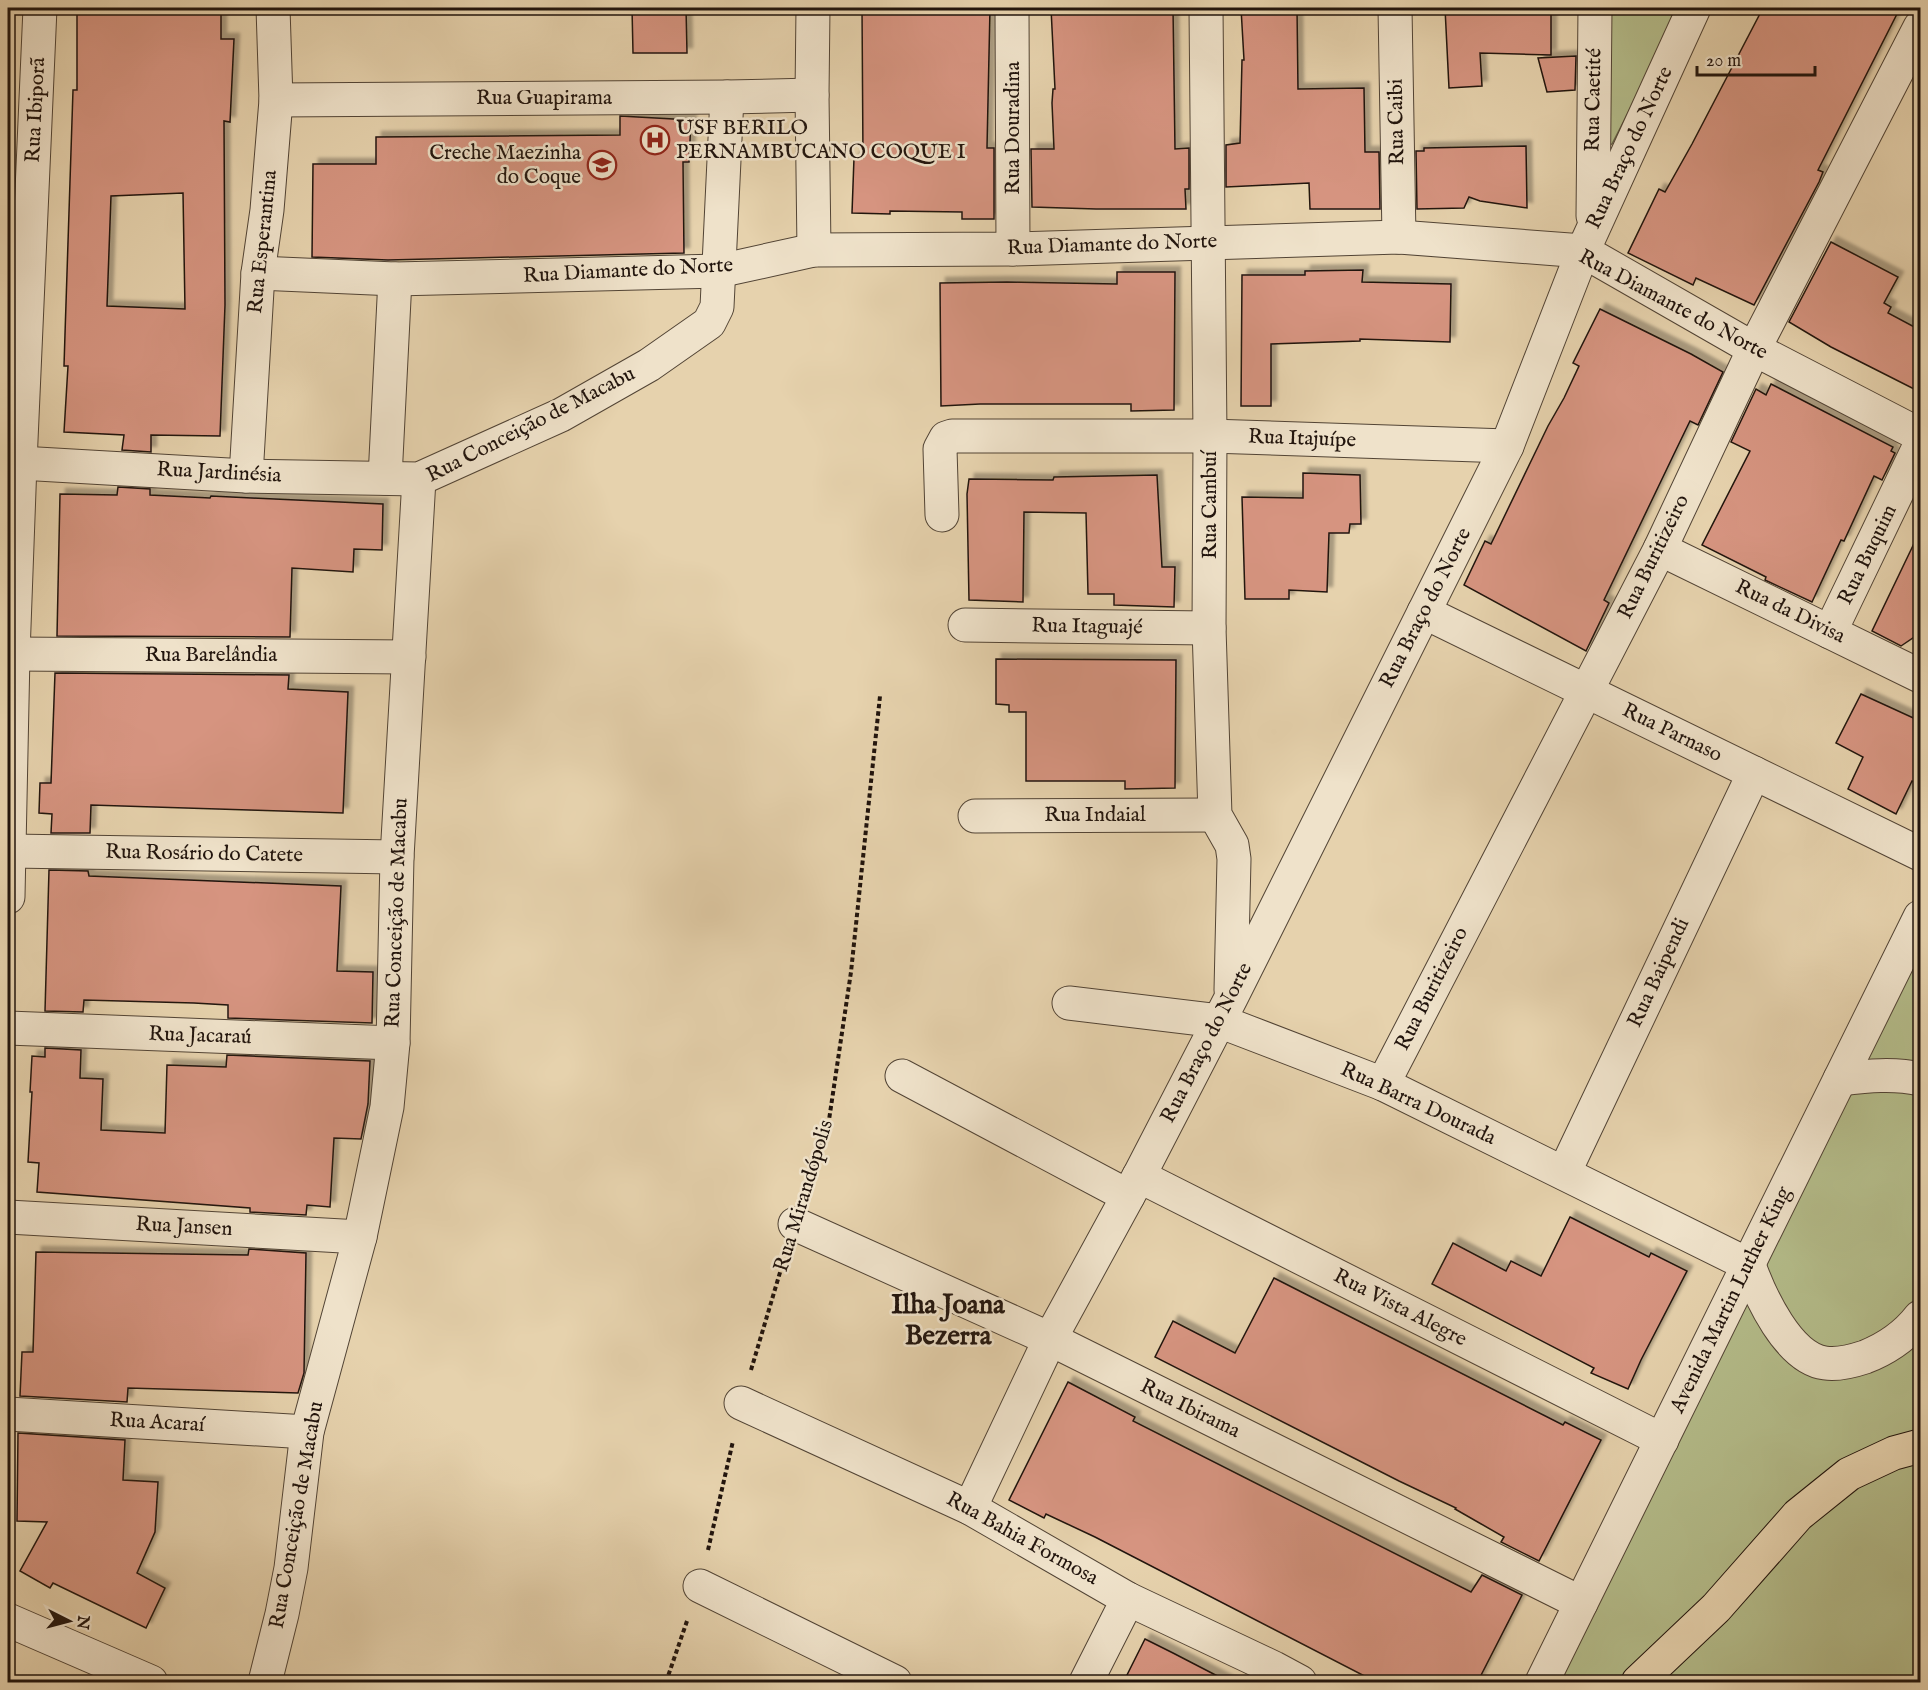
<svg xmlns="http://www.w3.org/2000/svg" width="1928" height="1690" font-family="'IM FELL English',serif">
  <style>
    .green { fill: #b4bc8a; stroke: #6a684c; stroke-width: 1.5 }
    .building { fill: #d69480; stroke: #21140d; stroke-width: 1.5; fill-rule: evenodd; filter: url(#shadow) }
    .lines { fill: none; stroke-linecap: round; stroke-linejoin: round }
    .minor-casing { stroke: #524435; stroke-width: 35 }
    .highway-casing { stroke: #21140d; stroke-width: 35 }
    .path { stroke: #21140d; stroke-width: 4; stroke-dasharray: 4.5 3; stroke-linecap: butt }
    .minor { stroke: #efe2ca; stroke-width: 33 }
    .highway { stroke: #e6d2ad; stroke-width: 33 }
    .labels { text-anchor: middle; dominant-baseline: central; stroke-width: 5; stroke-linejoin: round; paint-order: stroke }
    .street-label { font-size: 21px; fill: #21140d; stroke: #efe2ca }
    .poi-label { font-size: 21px; fill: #21140d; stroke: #efe2ca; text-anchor: start }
    .district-label { font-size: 27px; font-weight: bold; fill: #21140d; stroke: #efe2ca }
  </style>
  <defs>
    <filter id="shadow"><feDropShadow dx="5.5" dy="-5.5" stdDeviation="1.5" flood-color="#0004"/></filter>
  </defs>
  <rect width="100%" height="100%" fill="#e6d2ad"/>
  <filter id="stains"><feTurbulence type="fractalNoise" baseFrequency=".00333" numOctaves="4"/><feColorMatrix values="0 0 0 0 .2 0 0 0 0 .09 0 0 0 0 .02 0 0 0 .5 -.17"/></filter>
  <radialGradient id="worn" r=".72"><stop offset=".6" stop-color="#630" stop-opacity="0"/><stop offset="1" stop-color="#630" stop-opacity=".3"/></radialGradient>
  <g class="green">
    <path d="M1606,8H1682L1612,144L1608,146Z"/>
    <path d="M1920,917V1682H1542Z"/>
  </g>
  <g class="building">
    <path d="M77,8H221V39H234L230,122L224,121L225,305L220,436L151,435V452L122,450L124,435L64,432L68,366H64L65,334L73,90H77ZM183,193L185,309L107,306L111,196Z"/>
    <path d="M632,8H686L687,53H633Z"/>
    <path d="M862,8H990L987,148H994V219H962V212L890,211V214L852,213L854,158H863Z"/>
    <path d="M1051,8H1173L1175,149L1189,148V189H1185L1186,209H1096L1032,207L1031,149H1054L1052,103L1053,89H1055Z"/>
    <path d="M1241,8H1297L1298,89L1364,88L1365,152H1379L1380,209H1310L1309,183L1226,187V145L1240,143L1242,60H1244Z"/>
    <path d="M1445,8H1551V55L1480,53L1482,86L1449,88Z"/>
    <path d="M1763,8H1900L1818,170L1823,172L1819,182L1754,305L1696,278L1693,285L1628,253L1659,189L1665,192L1692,144Z"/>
    <path d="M1576,56L1575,90L1547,92L1538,58Z"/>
    <path d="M620,116L691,120L689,162H683L684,253L388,260L312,257L313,164H376V137L620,135Z"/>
    <path d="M1526,146L1527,208L1480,201L1469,197L1464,208L1417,209L1416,151H1424V148Z"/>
    <path d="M1831,242L1898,277L1884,303L1891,307L1888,313L1920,330V392L1831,347L1789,322Z"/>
    <path d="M1363,270L1362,282L1451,284L1450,342L1360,339V341L1271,344V406H1241L1242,275H1305V271Z"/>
    <path d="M1117,272H1175L1174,410L1131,411V404H980L941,406L940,283L1007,282L1117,284Z"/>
    <path d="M1600,309L1691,354L1723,372L1698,425L1690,421L1674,454L1604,600L1609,603L1586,651L1464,585L1485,541L1491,544L1548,426L1564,398L1579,366L1573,363Z"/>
    <path d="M1771,384L1893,447L1891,451L1895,453L1882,480L1874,476L1844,541L1841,540L1812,602L1765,580L1766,577L1702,545L1750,451L1731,442L1756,389L1766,395Z"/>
    <path d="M1303,473L1360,475L1361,524H1350L1349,533H1329L1327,592L1289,590V599H1245L1242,497L1303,498Z"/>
    <path d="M1157,475L1162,567H1175L1174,607L1114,605V594H1088L1086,513L1024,512L1023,602L969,600L967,494L969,479L1053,480L1054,477Z"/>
    <path d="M118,487L150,489V495L210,498L211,496L383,504L382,550L354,549L353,572L292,568L290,637L57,636L60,494L117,495Z"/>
    <path d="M1920,531V633L1901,646L1872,631Z"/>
    <path d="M996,659L1176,660L1175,788L1125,789V781H1026V712H1009V705L996,704Z"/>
    <path d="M55,673L289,675L288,689L348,692L343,813L91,805L90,833H51L52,814L39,813L40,783H51Z"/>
    <path d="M1861,694L1920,721V785L1912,781L1896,814L1848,789L1863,757L1836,743Z"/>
    <path d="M49,870L88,871L89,876L341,886L337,971L373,972L372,1023L228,1018V1005L194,1003L84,1000L83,1012L45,1011Z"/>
    <path d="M45,1048L81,1050L80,1078L103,1079L101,1130L165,1133L167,1065L226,1067L227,1055L370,1061L368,1104L361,1139L334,1138L330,1207L307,1205L306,1215L250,1212V1208L37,1192L39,1163L28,1162L32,1092H30L32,1056L45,1057Z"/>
    <path d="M1570,1217L1649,1257L1651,1253L1687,1271L1641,1360L1628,1389L1591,1373L1594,1368L1432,1284L1453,1243L1506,1271L1511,1261L1541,1276Z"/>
    <path d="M249,1249L306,1253L304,1373L298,1393L128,1388L127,1402L20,1396L22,1352H33L36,1252L248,1255Z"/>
    <path d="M1274,1278L1563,1425L1565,1422L1601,1440L1539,1561L1501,1542L1504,1537L1455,1509L1456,1508L1399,1481L1155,1357L1173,1321L1235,1353Z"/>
    <path d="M1068,1382L1135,1417L1133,1421L1471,1592L1482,1575L1522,1595L1477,1683H1378L1095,1537L1046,1514L1044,1518L1009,1500Z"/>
    <path d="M18,1433L125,1440L123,1480L158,1482L155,1532L137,1573L165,1588L146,1628L53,1583L50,1588L20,1571L47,1522L17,1521Z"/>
    <path d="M1145,1639L1173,1653L1231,1683H1123Z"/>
  </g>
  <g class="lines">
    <g class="minor-casing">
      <g id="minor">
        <path d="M813,8L812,95L814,250"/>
        <path d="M1012,8L1013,249"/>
        <path d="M1206,8L1210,436L1209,628L1215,815L1232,845L1234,859L1231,990"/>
        <path d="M1395,8L1399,237"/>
        <path d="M276,100L727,97L812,95"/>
        <path d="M1593,216L1595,8"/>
        <path d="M258,273L395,279L719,271L814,250L1013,249L1399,237L1583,251L1754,349L1920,435"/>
        <path d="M20,463L246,476L419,479L561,415L649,365L709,323L717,307L727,97"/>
        <path d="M246,476L258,273L267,210L276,100L273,8"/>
        <path d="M385,478L395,279"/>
        <path d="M942,515L940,449L946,438L952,436H1210L1507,446"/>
        <path d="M1660,549L1920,676"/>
        <path d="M1424,612L1920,854"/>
        <path d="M965,625L1209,628"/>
        <path d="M1830,632L1920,445"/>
        <path d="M13,654L409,657"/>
        <path d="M975,816L1215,815"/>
        <path d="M10,851L397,857"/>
        <path d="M8,897L13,654L20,463L40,8"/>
        <path d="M1069,1003L1219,1021L1383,1084L1749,1265C1760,1296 1788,1358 1825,1363C1838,1365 1853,1361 1865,1357C1888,1348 1906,1335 1920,1317"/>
        <path d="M8,1028L393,1043"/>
        <path d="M902,1076L1128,1196"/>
        <path d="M1840,1079C1867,1076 1894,1073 1920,1079"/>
        <path d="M1383,1084L1660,549L1754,349L1920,27"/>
        <path d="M1564,1173L1754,773"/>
        <path d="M1139,1176L1662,1440"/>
        <path d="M8,1217L360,1237"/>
        <path d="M795,1224L1050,1339L1581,1603"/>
        <path d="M741,1403L970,1508L1128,1599L1274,1668L1300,1682"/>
        <path d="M8,1414L307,1432"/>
        <path d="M970,1508L1050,1339L1139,1176L1231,998L1507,446L1583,251L1694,8"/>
        <path d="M700,1586L895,1682"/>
        <path d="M8,1620L151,1682"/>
        <path d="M265,1682L282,1614L291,1568L307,1432L360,1237L387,1107L393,1043L397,857L419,479"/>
        <path d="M1086,1682L1128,1599"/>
        <path d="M1542,1682L1920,917"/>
      </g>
    </g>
    <g class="highway-casing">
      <path id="highway" d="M1638,1682L1716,1608L1798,1515L1849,1474L1894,1453L1920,1446"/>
    </g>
    <g class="path">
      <path d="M806,1189L829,1120L851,972L880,696"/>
      <path d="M751,1370L784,1259"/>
      <path d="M708,1550L733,1441"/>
      <path d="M666,1682L687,1621"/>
    </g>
    <use href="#minor" class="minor"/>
    <use href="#highway" class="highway"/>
  </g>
  <defs>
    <g id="hospital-ring" transform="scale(1.5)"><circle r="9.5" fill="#efe2ca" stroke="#8f2418" stroke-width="1.5"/><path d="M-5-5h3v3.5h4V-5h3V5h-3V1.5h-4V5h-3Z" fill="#8f2418"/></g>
    <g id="school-ring" transform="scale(1.5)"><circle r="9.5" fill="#efe2ca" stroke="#8f2418" stroke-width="1.5"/><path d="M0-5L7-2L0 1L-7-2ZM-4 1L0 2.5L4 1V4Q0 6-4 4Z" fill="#8f2418"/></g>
  </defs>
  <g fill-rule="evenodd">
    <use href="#hospital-ring" x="655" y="140"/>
    <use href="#school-ring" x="602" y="165"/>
  </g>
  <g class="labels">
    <g class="street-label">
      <text x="544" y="98">Rua Guapirama</text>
      <text transform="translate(1594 100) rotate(-89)">Rua Caetité</text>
      <text transform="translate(36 110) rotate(-87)">Rua Ibiporã</text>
      <text transform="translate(1397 122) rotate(-91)">Rua Caibi</text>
      <text transform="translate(1013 128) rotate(-90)">Rua Douradina</text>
      <text transform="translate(1630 148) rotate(-65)">Rua Braço do Norte</text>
      <text transform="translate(263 242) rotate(-84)">Rua Esperantina</text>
      <text transform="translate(1112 245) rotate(-2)">Rua Diamante do Norte</text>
      <text transform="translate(628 271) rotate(-3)">Rua Diamante do Norte</text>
      <text transform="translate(1673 305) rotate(28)">Rua Diamante do Norte</text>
      <text transform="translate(531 425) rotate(-27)">Rua Conceição de Macabu</text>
      <text transform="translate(1302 439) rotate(2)">Rua Itajuípe</text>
      <text transform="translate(219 473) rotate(3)">Rua Jardinésia</text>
      <text transform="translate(1210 505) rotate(-90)">Rua Cambuí</text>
      <text transform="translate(1868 555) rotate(-64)">Rua Buquim</text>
      <text transform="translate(1654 557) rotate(-64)">Rua Buritizeiro</text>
      <text transform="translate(1426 608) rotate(-63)">Rua Braço do Norte</text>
      <text transform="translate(1790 612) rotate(26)">Rua da Divisa</text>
      <text transform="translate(1087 627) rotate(1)">Rua Itaguajé</text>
      <text x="211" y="655">Rua Barelândia</text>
      <text transform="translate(1672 733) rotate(26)">Rua Parnaso</text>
      <text x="1095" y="815">Rua Indaial</text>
      <text transform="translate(204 854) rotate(1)">Rua Rosário do Catete</text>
      <text transform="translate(397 913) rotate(-88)">Rua Conceição de Macabu</text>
      <text transform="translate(1659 973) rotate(-65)">Rua Baipendi</text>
      <text transform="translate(1432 989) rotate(-63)">Rua Buritizeiro</text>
      <text transform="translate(200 1036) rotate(2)">Rua Jacaraú</text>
      <text transform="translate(1207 1043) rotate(-63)">Rua Braço do Norte</text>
      <text transform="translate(1418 1104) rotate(25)">Rua Barra Dourada</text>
      <text transform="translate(804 1196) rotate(-73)">Rua Mirandópolis</text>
      <text transform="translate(184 1227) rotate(3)">Rua Jansen</text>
      <text transform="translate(1731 1300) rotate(-64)">Avenida Martin Luther King</text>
      <text transform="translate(1400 1308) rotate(27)">Rua Vista Alegre</text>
      <text transform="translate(1190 1409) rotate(26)">Rua Ibirama</text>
      <text transform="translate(157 1423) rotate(3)">Rua Acaraí</text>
      <text transform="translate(297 1515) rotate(-80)">Rua Conceição de Macabu</text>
      <text transform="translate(1022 1539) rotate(29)">Rua Bahia Formosa</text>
    </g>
    <g class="poi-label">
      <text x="676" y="128">USF BERILO<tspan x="676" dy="24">PERNAMBUCANO COQUE I</tspan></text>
      <text x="581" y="153" text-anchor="end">Creche Maezinha<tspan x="581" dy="24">do Coque</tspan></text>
    </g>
    <g class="district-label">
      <text x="948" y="1306">Ilha Joana<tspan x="948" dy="31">Bezerra</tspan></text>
    </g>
  </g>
  <rect width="1928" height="1690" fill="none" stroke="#e6d2ad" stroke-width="30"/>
  <rect x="9" y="9" width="1910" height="1672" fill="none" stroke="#21140d" stroke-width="3"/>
  <rect x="15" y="15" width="1898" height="1660" fill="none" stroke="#21140d" stroke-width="1.5"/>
  <g transform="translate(69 1621) rotate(96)" stroke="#efe2ca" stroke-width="4.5" paint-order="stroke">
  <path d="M0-4.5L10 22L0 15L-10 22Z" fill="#21140d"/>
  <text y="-9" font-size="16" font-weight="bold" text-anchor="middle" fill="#21140d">N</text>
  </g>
  <path d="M1697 66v9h118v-9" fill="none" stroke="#21140d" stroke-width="3"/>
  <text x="1706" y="66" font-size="18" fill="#21140d" stroke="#efe2ca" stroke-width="4.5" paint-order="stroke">20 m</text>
  <rect width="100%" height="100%" filter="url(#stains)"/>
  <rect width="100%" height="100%" fill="url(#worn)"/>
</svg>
